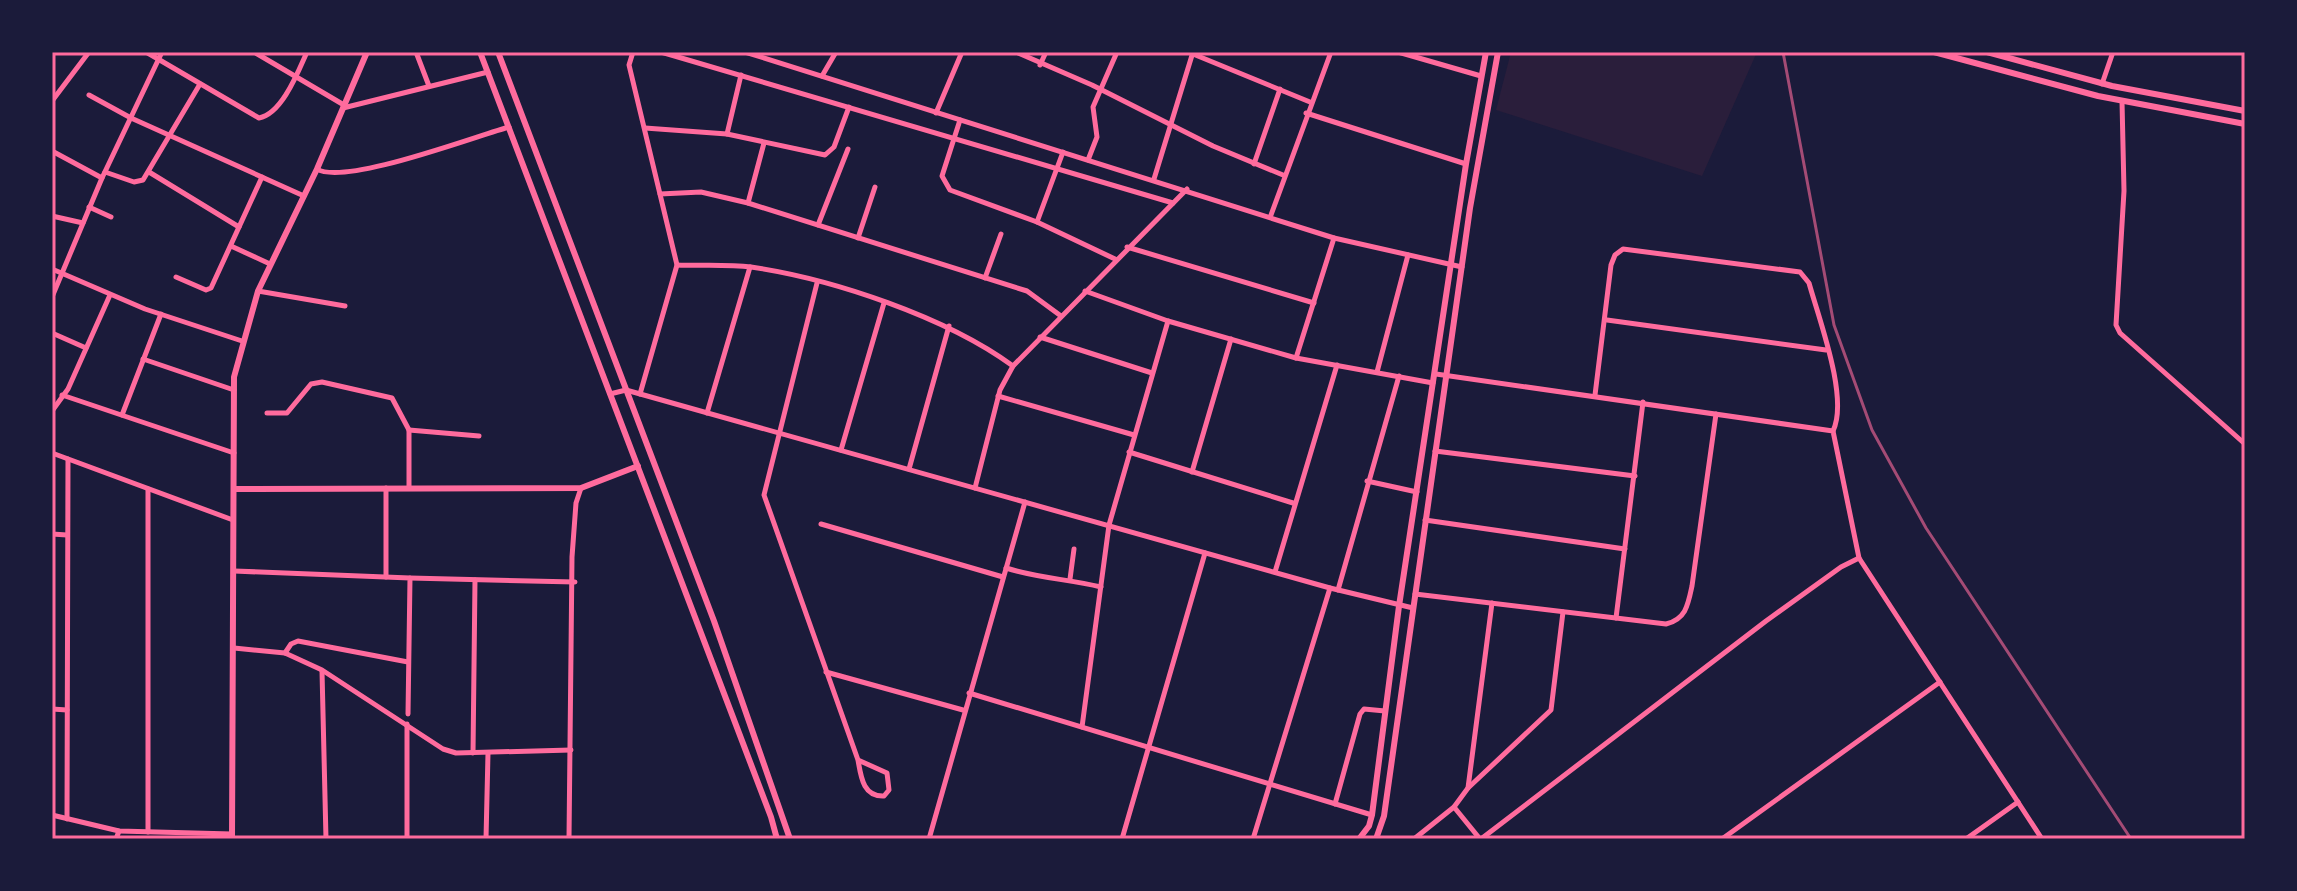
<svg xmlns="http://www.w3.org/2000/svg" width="2297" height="891" font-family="'Noto Serif',serif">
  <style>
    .green { fill: #2a1e3b }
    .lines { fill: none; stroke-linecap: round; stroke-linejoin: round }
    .minor { stroke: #ff6b9d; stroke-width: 5 }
    .tertiary { stroke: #ff6b9d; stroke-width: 6 }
    .secondary { stroke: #ff6b9d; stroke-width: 6 }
    .rail { stroke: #a44b75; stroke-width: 3 }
    .neatline { fill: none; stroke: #ff6b9d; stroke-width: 3 }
  </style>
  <rect width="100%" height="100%" fill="#1b1b3a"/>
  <path class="green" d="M1511,52H1757L1702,176L1496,110Z"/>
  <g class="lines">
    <g class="minor">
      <path d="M146,52L259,118C282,114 298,72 307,52"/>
      <path d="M254,52L344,105"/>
      <path d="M416,52L429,86"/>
      <path d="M633,52L629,65L677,265L640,394"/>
      <path d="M661,52L1173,203"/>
      <path d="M745,52L1334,238L1462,267"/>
      <path d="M1016,52L1092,85L1213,146L1283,175"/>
      <path d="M1398,52L1481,76"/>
      <path d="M1193,54L1310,102"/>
      <path d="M1040,65L1046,52"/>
      <path d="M822,76L836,52"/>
      <path d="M2102,84L2113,52"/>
      <path d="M89,95L131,118L304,196"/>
      <path d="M52,101L89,52"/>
      <path d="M2122,101L2124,191L2116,325L2120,333L2245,444"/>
      <path d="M343,108L488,72"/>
      <path d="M936,113L962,52"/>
      <path d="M1306,113L1466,164"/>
      <path d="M960,120L942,176L950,190L1037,222L1115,259"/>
      <path d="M645,128L727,134L825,155L834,147L849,107"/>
      <path d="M727,134L741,75"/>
      <path d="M52,151L102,178"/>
      <path d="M1088,160L1097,137L1093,107L1117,52"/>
      <path d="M1254,164L1280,89"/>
      <path d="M317,169C344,186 473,137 509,127"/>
      <path d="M105,172L134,182L143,180L200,84"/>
      <path d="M149,172L239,227"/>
      <path d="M1154,179L1193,52"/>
      <path d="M660,194L701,192L748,203L1027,291L1061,316"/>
      <path d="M748,203L764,143"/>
      <path d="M89,207L111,217"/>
      <path d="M1271,215L1331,52"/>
      <path d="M52,216L83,223"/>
      <path d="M1037,222L1063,152"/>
      <path d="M818,225L848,149"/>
      <path d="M858,238L875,187"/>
      <path d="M231,246L270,264"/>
      <path d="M1127,247L1314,303"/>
      <path d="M677,265C701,266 727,264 751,267C833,279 946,317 1013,366"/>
      <path d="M52,269L145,309L242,341"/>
      <path d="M176,277L206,290L211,288L262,177"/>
      <path d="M985,278L1001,234"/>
      <path d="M817,283L764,495L858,760C861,777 863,797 884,796L889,790L887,773L858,760"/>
      <path d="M258,291L345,306"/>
      <path d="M1085,291L1168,321L1296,358L1433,383"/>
      <path d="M52,297L102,178L162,52"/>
      <path d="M1607,320L1826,350"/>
      <path d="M52,333L86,348"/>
      <path d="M1040,337L1152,373"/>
      <path d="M1296,358L1334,238"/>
      <path d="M143,359L234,390"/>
      <path d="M1377,372L1408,255"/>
      <path d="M1436,374L1833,431L1859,558L2042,839"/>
      <path d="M610,394L626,390L1330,588L1413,608"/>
      <path d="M62,395L234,453"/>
      <path d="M1595,395L1611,265L1615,255L1623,249L1800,272L1809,283C1819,319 1849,398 1833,431"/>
      <path d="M998,396L1134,435"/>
      <path d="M52,411L68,389L110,295"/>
      <path d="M267,413H287L311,384L322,382L392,398L409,430V488"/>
      <path d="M707,413L750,267"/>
      <path d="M122,415L161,314"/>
      <path d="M409,430L479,436"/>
      <path d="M841,450L884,303"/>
      <path d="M1435,451L1635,476"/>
      <path d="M1129,452L1293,503"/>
      <path d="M52,453L233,520"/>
      <path d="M909,469L949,326"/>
      <path d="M1192,472L1231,339"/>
      <path d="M1367,481L1417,492"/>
      <path d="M975,488L1000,390L1013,366L1187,189"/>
      <path d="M148,489V832"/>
      <path d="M1425,520L1625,549"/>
      <path d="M821,524L1003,577"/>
      <path d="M52,534L67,535"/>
      <path d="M1006,568C1037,578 1068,579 1101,587"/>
      <path d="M234,571L410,578L408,714"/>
      <path d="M1275,572L1337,365"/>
      <path d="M386,577V488"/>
      <path d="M410,578L575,582"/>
      <path d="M1070,579L1074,549"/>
      <path d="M1338,590L1399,376"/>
      <path d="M1415,594L1666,624C1686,619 1688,605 1692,586L1716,414"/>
      <path d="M1616,618L1643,402"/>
      <path d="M234,648L285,653L322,670L443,749L456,753L571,750"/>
      <path d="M285,653L291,644L298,641L408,662"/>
      <path d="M322,671L326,839"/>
      <path d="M826,672L963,710"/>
      <path d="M969,693L1372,815"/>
      <path d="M52,709L67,710"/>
      <path d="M1082,727L1109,525L1168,321"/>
      <path d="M473,753L475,580"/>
      <path d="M1468,788L1551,710L1563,612"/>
      <path d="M1335,804L1360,714L1364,709L1385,711"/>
      <path d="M1454,807L1480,839"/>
      <path d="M52,815L119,831L232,834"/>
      <path d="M67,819L68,459"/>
      <path d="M116,839L119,831"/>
      <path d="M407,839V724"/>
      <path d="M486,839L488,753"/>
      <path d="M569,839L572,557L576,503L581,488"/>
      <path d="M929,839L1025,502"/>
      <path d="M1122,839L1205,553"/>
      <path d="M1253,839L1330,588"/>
      <path d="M1414,839L1454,807L1468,788L1492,603"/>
      <path d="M1481,839L1766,621L1841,567L1859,558"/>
      <path d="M1722,839L1940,682"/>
      <path d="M1966,839L2018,802"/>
    </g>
    <g class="tertiary">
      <path d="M1934,52L2098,96L2245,124"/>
      <path d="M1987,52L2112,86L2245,111"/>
      <path d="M235,489L581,488L638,466"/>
      <path d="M232,839L234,377L258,291L317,169L367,52"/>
      <path d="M1359,839L1369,826L1372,815L1399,606L1466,164L1486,52"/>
      <path d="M1376,839L1384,816L1470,208L1498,52"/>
    </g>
    <g class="secondary">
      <path d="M480,52L771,817L777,839"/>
      <path d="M498,52L714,621L790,839"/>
    </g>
    <path class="rail" d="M1783,52L1834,325L1872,430L1926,528L2131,839"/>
  </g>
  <rect width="2297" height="891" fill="none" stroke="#1b1b3a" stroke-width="108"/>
  <rect x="54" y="54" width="2189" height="783" class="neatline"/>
</svg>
